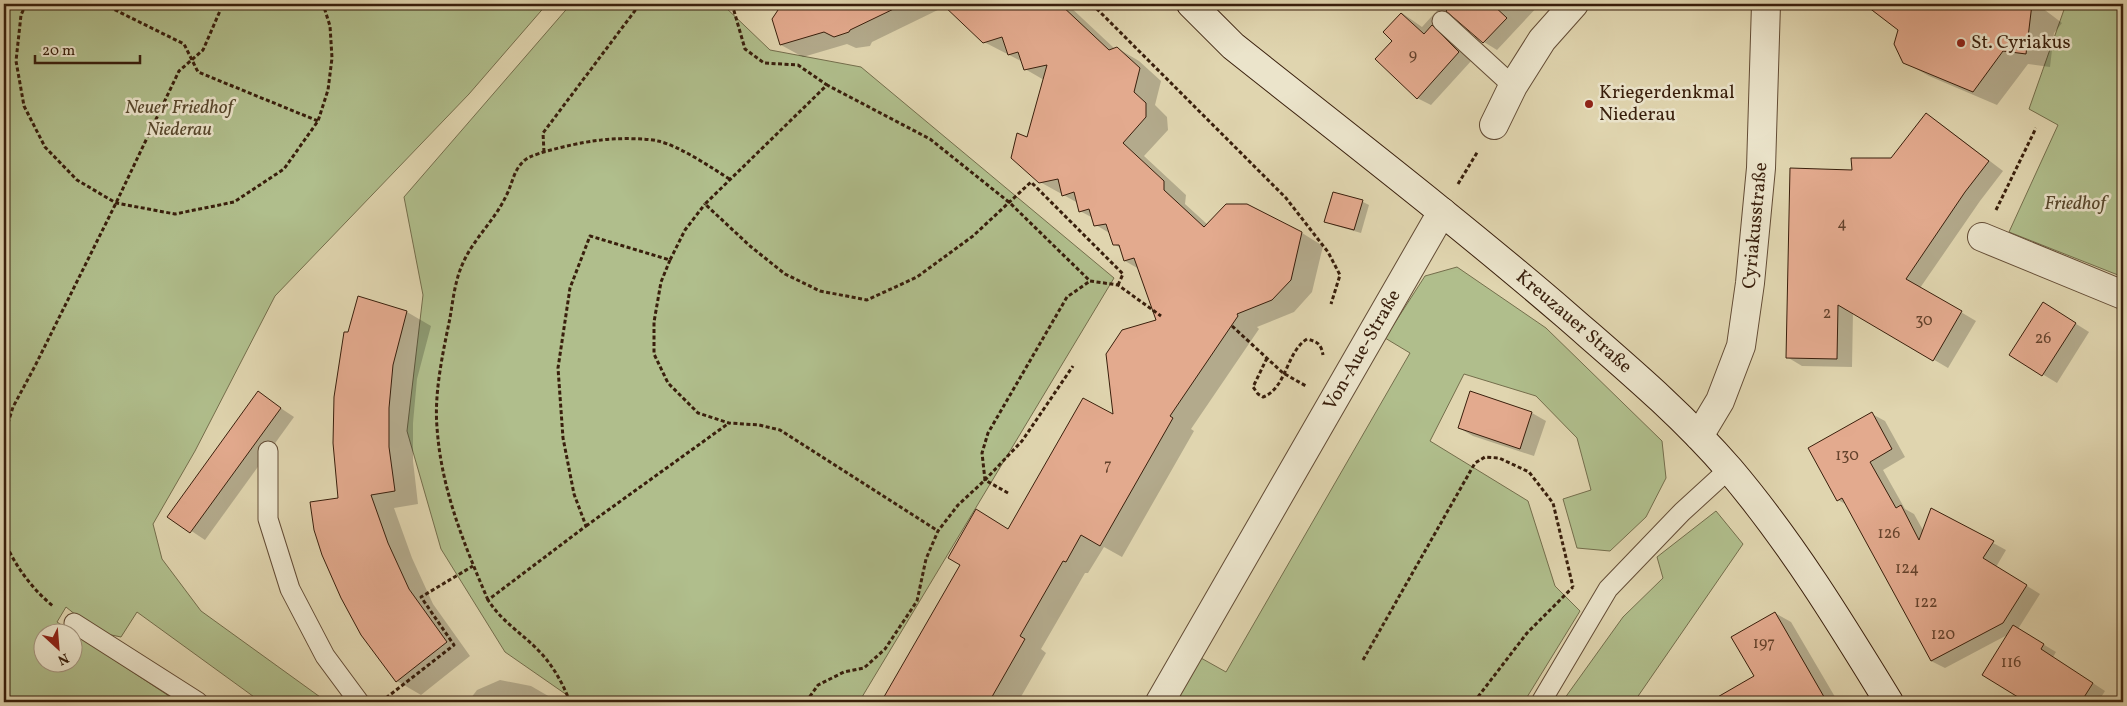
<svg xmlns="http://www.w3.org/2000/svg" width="2127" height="706" font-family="Vollkorn,serif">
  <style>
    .green { fill: #b0be8c; stroke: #746e4c; fill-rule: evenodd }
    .shadow { fill: #0003 }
    .building { fill: #e3aa8e; stroke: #391f0c }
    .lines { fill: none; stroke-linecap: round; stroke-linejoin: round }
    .service-casing { stroke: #634c35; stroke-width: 21 }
    .minor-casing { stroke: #634c35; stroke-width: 30 }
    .secondary-casing { stroke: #391f0c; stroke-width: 30 }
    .path { stroke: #391f0c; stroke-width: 3; stroke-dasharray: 4 2.5; stroke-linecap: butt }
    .service { stroke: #ebe4cb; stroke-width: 19 }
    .minor { stroke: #ebe4cb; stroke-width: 28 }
    .secondary { stroke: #ebe4cb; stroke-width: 28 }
    .poi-dot { fill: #8f2418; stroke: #ebe4cb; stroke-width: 2 }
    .labels { text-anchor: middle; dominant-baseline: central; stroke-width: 5; stroke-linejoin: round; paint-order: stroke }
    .number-label { font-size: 16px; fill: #64422c }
    .poi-label { font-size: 19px; fill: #391f0c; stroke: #ebe4cb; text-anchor: start }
    .park-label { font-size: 19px; font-style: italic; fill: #57472c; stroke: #ebe4cb }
    .street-label { font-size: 19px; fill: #391f0c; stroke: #ebe4cb }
  </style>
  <rect width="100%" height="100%" fill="#e0d5af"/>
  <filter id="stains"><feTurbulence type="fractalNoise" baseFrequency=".004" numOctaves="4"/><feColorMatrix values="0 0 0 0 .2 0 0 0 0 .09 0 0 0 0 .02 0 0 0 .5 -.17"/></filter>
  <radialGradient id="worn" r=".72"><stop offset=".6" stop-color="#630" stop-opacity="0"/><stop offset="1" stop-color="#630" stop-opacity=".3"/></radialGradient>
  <g class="green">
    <path d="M4,4H547L469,94L275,296L195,451L153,524L162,559L201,611L327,702H261L137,612L121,637L97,632L66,607L57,622L178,702H4ZM42,634H72V664H42Z"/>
    <path d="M571,4H722L770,50L861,67L1114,278L859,702H577L505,652L441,549L407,431L423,295L404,197Z"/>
    <path d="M2066,4H2123V277L2009,232L2058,125L2029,109Z"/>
    <path d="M1457,267L1546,328L1662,441L1666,478L1646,517L1610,551L1577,548L1563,499L1591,490L1577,438L1536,396L1464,374L1430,441L1528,501L1555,586L1580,611L1524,702H1175L1201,658L1226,672L1410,353L1385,338L1425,276Z"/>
    <path d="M1716,511L1743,544L1634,702H1562L1623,617L1663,578L1657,557Z"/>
  </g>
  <g class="shadow">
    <path d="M776,4H1067L1115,49L1117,48L1139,61L1161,81L1155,105L1167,117L1168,130L1144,156L1186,195L1185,204L1208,225L1302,233L1323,246L1312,292L1294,312L1257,327L1259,329L1191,429L1194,431L1122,557L1104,547L1088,573H1085L1041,649L1046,653L1018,702H882L962,565L1009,530L1115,417L1158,321L1139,269L1125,261L1122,249L1114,244L1111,234L1096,225L1093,218L1080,211L1078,203L1040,182L1028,138L1044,80L1025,69L1023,62L984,42L946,6L872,42L870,46L856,48L847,44L803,57L781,45L778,12Z"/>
    <path d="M1443,4H1540L1497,50L1484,42L1457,17L1447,20L1472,60L1431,105L1417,98L1394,41L1385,32L1402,13L1422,27Z"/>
    <path d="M1542,4H1554L1550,8Z"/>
    <path d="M1867,4H2037L2062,23L2054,33L2050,67L2028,64L1997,105L1929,76L1904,62L1900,29Z"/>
    <path d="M1926,115L1941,124L2003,171L1980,201L1920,288L1976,321L1948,368L1853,312L1852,367L1802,366L1787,357L1853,171L1892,159Z"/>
    <path d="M1363,202L1369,205L1361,233L1333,225L1326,221Z"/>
    <path d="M359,298L407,312L431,326L417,379L413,423V461L418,504L394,508L412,558L433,604L470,656L421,695L397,681L339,499L349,334Z"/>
    <path d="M2057,312L2089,332L2057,383L2011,355Z"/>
    <path d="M258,393L294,417L205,540L169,516Z"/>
    <path d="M1532,413L1546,421L1534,456L1473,436L1459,428Z"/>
    <path d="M1872,414L1885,421L1905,457L1883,470L1905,509L1914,514L1924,532L1932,510L2006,550L1996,567L2040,594L2018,629L2056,652L2053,657L2105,691L2098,702H2028L1984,675L2009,634L1945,668L1931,661L1847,505L1838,500Z"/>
    <path d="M1775,613L1791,622L1838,702H1711L1755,676Z"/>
    <path d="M500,680L531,686L550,697L555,702H468L477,690Z"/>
    <path d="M1057,699L1063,702H1054Z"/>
  </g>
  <g class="building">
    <path d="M782,4H904L850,30L849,32L834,37L824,32L780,45L772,19Z"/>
    <path d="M942,4H1060L1109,50L1117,47L1140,68L1134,92L1146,103V117L1123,143L1164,181V190L1204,227L1226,204H1247L1302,232L1291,280L1272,300L1237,314L1238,316L1170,416L1173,418L1100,546L1081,535L1066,562L1063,561L1020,636L1025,639L989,702H881L960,565L948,558L976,509L1008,529L1083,398L1113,414L1106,354L1122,330L1156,320L1134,258L1124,261L1119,245H1113L1106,224L1094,226L1089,209L1079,212L1074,192L1062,196L1058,179L1039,183L1011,158L1017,133L1027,137L1047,65L1024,70L1018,52L1008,55L1002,37L983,43Z"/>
    <path d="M1453,4H1492L1507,18L1483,43L1446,11Z"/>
    <path d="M1864,4H2032L2026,54L2003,51L1973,92L1903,63L1894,44L1898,30Z"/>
    <path d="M1401,13L1424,34L1432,25L1459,52L1417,99L1375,59L1392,41L1383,32Z"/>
    <path d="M1926,113L1989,161L1965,192L1906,279L1962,311L1933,361L1838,305L1837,359L1786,358L1790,168L1852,170L1851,158H1891Z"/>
    <path d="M1333,192L1363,200L1354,230L1324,222Z"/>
    <path d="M358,296L407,311L393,365L389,408V447L395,491L371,495L388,543L409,589L447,642L396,682L361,635L341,598L322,555L314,530L310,502L338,498L333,443L334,397L344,332H348Z"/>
    <path d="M2043,302L2076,323L2042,376L2009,355Z"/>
    <path d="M258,391L281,408L190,533L167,517Z"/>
    <path d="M1470,391L1532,412L1520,449L1458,428Z"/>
    <path d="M1872,412L1892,449L1870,462L1896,508L1901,505L1919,540L1931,508L1994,541L1983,558L2027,585L2003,623L1931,661L1842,498L1837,501L1808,448Z"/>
    <path d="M1775,612L1827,702H1709L1754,676L1731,637Z"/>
    <path d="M2013,625L2044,644L2041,649L2093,683L2081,702H2026L1982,675Z"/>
  </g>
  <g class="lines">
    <g class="service-casing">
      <g id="service">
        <path d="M1442,21L1513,86"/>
        <path d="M268,451V519L290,589L325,656L359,702"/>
        <path d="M74,623L198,702"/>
        <path d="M1541,702L1608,589L1682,512L1729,469"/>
      </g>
    </g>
    <g class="minor-casing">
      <g id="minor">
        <path d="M1494,125L1513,86L1542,40L1574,4"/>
        <path d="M1982,237L2123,295"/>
        <path id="s1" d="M1699,436L1720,401L1741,346L1750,283L1761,168L1766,4"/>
        <path id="s2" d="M1160,702L1442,212"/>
      </g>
    </g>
    <g class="secondary-casing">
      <g id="secondary">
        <path id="s3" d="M1191,4L1233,46C1345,135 1458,222 1566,315C1622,364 1681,413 1730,470C1791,542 1840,622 1889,702"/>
      </g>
    </g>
    <g class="path">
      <path d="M26,4L21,15L16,61L24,106L45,147L77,180L116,203L175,214L234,202L284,169L318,121L328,90L332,58L330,26L323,4"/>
      <path d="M103,4L184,44L198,72L318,121"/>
      <path d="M732,4L745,49L764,63L798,65L827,85"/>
      <path d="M1092,4L1286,198L1328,252L1340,275L1331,304"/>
      <path d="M544,152L543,133L640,4"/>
      <path d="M1458,184L1478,151"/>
      <path d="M1996,210L2036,128"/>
      <path d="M670,260L661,282L654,322V354L668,383L698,413L729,423L759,425L780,430L938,531"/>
      <path d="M1118,285L1123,274L1031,182L973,236L917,277L867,300L820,291L785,274L750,246L705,204L827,85L930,139L1010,203L1090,281L1118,285L1161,316"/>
      <path d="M1232,326L1283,373L1306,386"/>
      <path d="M1267,358L1253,387L1258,394L1263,397C1287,388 1286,352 1307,339C1318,342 1321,344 1323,355"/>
      <path d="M4,436L13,407L35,366L116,203L179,71L203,50L223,4"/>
      <path d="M1008,493L985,480L1022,441L1073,366"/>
      <path d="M586,526L729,423"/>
      <path d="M4,540C15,566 32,589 54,607"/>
      <path d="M488,600C464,544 441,489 437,427C434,393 443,352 450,318C453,300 455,280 463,263C474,238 495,220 506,196C513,183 513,170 525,160C534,152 587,141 601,140C613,138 647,138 658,141C680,146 712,168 731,180"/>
      <path d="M1363,660L1475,463L1485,457L1499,458L1529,472L1553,503L1573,587"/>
      <path d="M386,698L454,645L421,597L473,566"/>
      <path d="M570,702C563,684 554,667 540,652C523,634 502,622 488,600L586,526L574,494L563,438L558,368L570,288L590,236L670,260L685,230L705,204"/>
      <path d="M806,702L818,685L844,672L864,668L885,649L917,601L926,559L938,531L958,505L985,480L982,453L988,433L1067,297L1090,281"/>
      <path d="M1474,702L1527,633L1573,587"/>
    </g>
    <use href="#service" class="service"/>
    <use href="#minor" class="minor"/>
    <use href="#secondary" class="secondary"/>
  </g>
  <g class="poi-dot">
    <circle cx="1961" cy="43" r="5"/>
    <circle cx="1589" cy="104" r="5"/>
  </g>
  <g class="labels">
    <g class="number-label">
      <text x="1413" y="56">9</text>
      <text x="1842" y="224">4</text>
      <text x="1827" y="314">2</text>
      <text x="1924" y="321">30</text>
      <text x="2043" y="339">26</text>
      <text x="1847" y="456">130</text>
      <text x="1108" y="466">7</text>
      <text x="1889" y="534">126</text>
      <text x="1907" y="569">124</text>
      <text x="1926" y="603">122</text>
      <text x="1943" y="635">120</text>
      <text x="1764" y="644">197</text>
      <text x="2011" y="663">116</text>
    </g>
    <g class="poi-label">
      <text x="1971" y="43">St. Cyriakus</text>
      <text x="1599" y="93">Kriegerdenkmal<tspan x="1599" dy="22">Niederau</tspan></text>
    </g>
    <g class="park-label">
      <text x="179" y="108">Neuer Friedhof<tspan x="179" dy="22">Niederau</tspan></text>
      <text x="2075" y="204">Friedhof</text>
    </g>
    <g class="street-label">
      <text stroke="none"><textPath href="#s1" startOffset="221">Cyriakusstraße</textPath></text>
      <text stroke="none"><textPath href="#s3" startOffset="498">Kreuzauer Straße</textPath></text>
      <text stroke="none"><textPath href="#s2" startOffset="406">Von-Aue-Straße</textPath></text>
    </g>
  </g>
  <rect width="2127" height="706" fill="none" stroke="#e0d5af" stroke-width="20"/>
  <rect x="5" y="5" width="2117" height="696" fill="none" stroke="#391f0c" stroke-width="2.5"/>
  <rect x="10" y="10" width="2107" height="686" fill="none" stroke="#391f0c"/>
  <g transform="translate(58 648) rotate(154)"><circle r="24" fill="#ebe4cb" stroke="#a4957f"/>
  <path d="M0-4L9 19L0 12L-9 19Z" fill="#8f2418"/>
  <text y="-8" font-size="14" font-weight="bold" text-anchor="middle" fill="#391f0c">N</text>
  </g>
  <path d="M35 55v8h105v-8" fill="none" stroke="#391f0c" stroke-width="2.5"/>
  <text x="42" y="55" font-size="15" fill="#391f0c" stroke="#ebe4cb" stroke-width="4" paint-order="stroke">20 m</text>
  <rect width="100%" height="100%" filter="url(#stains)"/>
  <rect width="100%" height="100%" fill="url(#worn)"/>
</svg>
